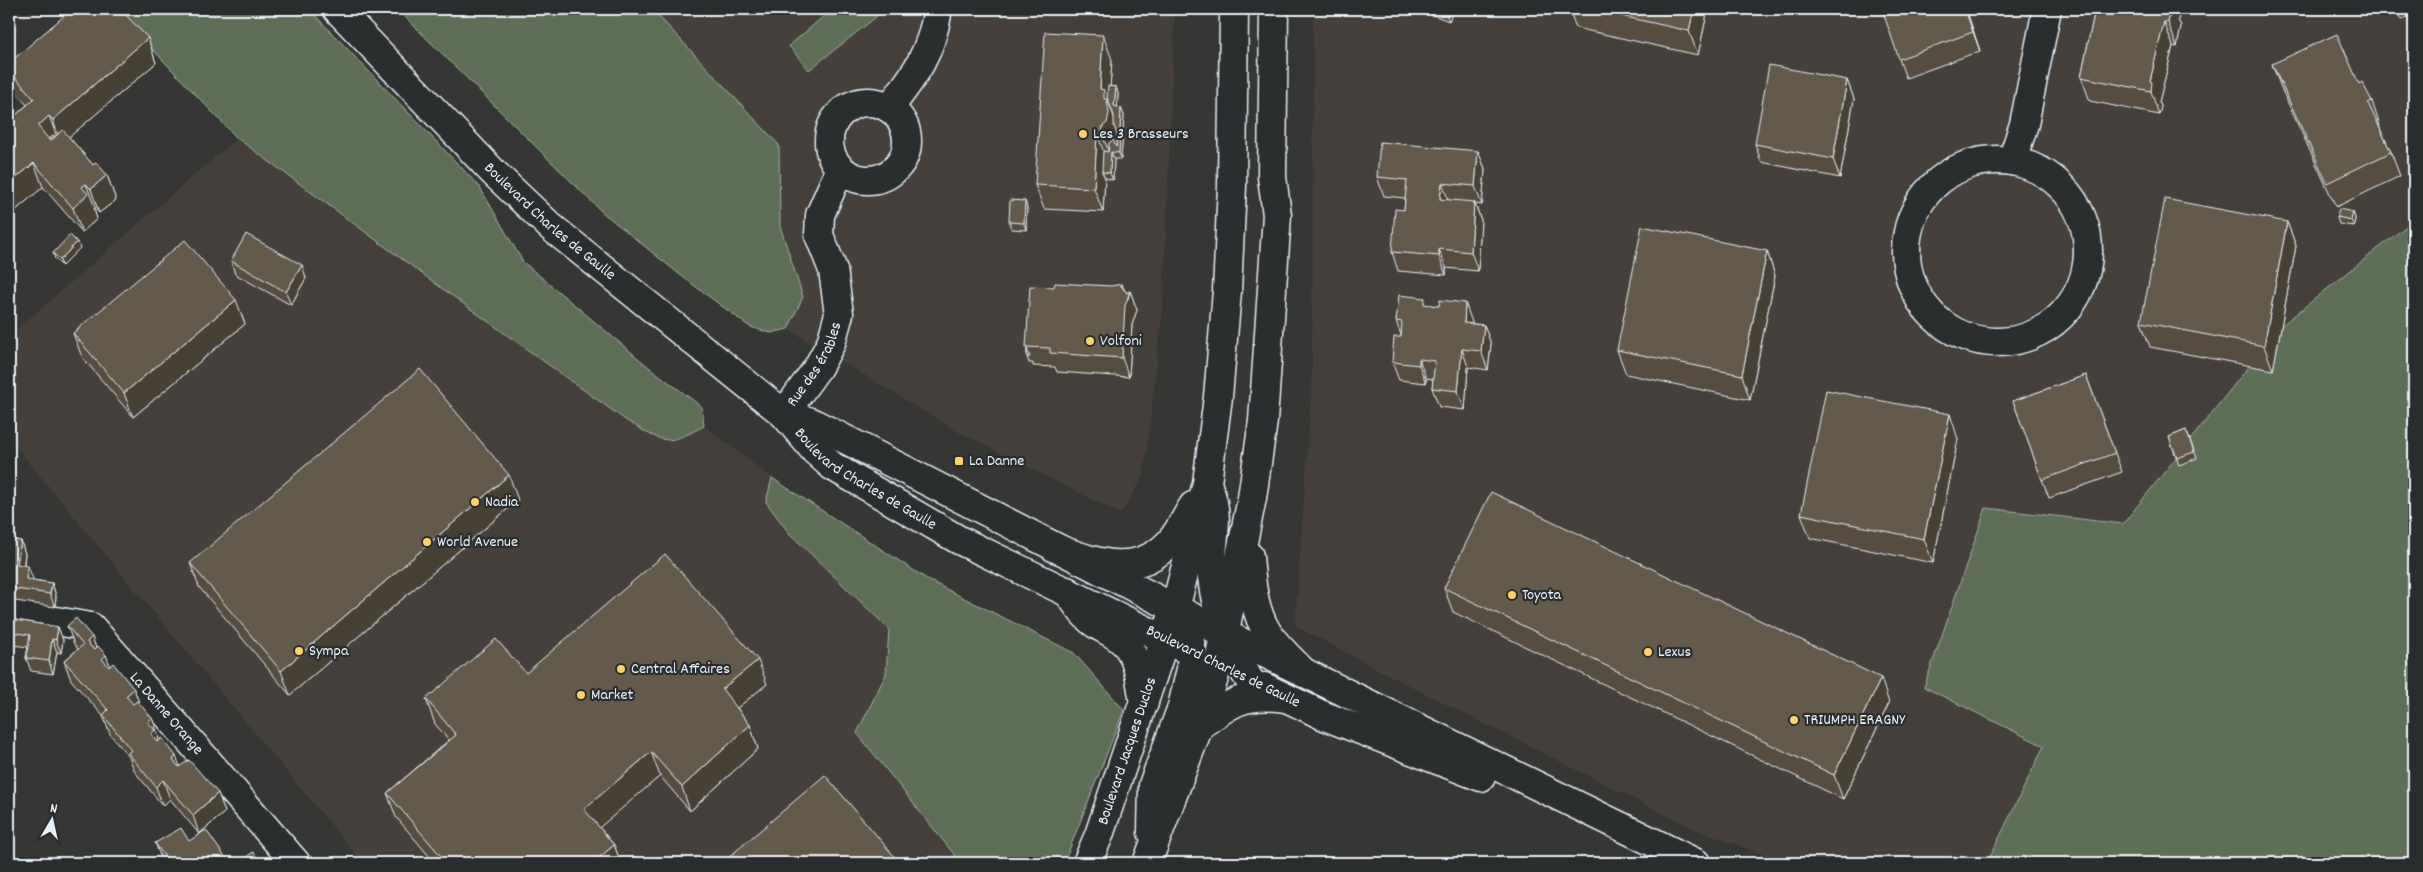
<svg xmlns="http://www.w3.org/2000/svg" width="2423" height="872" font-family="Dekko,sans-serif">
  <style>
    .built { fill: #44413b }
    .green { fill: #5f6e56; stroke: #a4b0a7 }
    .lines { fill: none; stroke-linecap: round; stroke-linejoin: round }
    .minor-casing { stroke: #e8f1f8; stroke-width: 31 }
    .tertiary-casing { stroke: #e8f1f8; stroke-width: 31 }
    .secondary-casing { stroke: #e8f1f8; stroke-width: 31 }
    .primary-casing { stroke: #e8f1f8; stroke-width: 31 }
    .minor { stroke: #2a2d2e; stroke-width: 28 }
    .tertiary { stroke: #2a2d2e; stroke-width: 28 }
    .secondary { stroke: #2a2d2e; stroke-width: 28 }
    .primary { stroke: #2a2d2e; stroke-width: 28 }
    .wall { fill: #564d41; stroke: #e8f1f8 }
    .shaded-wall { fill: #463f35; stroke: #e8f1f8 }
    .building { fill: #645a4c; stroke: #e8f1f8 }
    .poi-dot { fill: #ffd166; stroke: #2a2d2e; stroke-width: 2 }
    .labels { text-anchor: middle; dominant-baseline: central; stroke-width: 4.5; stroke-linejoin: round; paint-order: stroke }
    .poi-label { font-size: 16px; fill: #e8f1f8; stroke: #2a2d2e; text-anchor: start }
    .street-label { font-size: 16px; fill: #e8f1f8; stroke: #2a2d2e }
  </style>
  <rect width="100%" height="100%" fill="#363634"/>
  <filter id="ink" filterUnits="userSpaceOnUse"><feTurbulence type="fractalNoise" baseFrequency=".02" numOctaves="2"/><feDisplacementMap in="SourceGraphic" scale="10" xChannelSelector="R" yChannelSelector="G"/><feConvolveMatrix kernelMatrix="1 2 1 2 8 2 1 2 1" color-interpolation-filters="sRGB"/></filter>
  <g filter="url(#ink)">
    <g class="built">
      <path d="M652,9H1175L1163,308L1144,475L1121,514L955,430L788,329L803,297L780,226L779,145Z"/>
      <path d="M1313,9H2414V220L2282,325L2123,524L1986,509L2044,746L1987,863H1786L1690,827L1418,690L1295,626L1312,383Z"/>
      <path d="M237,138L447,292L627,421L656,437L677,440L704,426L772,478L766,502L789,533L889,629L886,674L857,733L961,863H363L9,439V336Z"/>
    </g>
    <g class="green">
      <path d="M114,9H309L479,186L523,262L650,368L702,407L704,426C664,447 665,443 627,421L447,292L237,138Z"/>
      <path d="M397,9H652L779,145L780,226L803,297L788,329L771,333L750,327L684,278L602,212Z"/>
      <path d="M832,9H875L876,17L809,70L789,46Z"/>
      <path d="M2414,220V863H1987L2044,746L1924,687L1986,508L2123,524L2282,325Z"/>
      <path d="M772,478L930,581L1074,653L1124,710L1064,863H961L857,733L886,674L889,629L789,533L766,502Z"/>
    </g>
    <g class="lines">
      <g class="minor-casing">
        <g id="minor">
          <circle cx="868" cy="141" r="39"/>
          <path d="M889,108C916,74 931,53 938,9"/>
          <circle cx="1997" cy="251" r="91"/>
          <path d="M2012,161L2024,124L2047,9"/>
          <path id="s1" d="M784,414L818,367L831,343L839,314L833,270L819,235L820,215L840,169"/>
          <path id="s2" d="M9,613L91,627L296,863"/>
        </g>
      </g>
      <g class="tertiary-casing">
        <g id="tertiary">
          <path d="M1225,634L1696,863"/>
          <path d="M1264,687L1322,715L1481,777"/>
        </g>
      </g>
      <g class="secondary-casing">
        <g id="secondary">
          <path id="s3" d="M337,9L494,173L551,227L784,414L815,451L832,466L959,540L1185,649"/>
          <path d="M785,414L811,422L831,432L1225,634"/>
        </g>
      </g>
      <g class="primary-casing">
        <g id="primary">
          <path d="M1209,489C1222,523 1209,544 1212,577C1216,614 1230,649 1250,681"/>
          <path d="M1055,548C1095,562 1136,579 1170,542C1179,532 1186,517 1193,506"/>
          <path d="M1249,556C1251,583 1254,613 1269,635C1279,649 1293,661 1304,673"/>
          <path d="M1067,591C1076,603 1084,617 1097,625C1109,632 1120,636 1128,647C1139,663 1141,684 1144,703"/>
          <path d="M1199,726C1230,703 1245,692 1285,698"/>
          <path d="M1152,832L1153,785L1182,707L1191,669L1192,652L1189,638L1175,609"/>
          <path id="s4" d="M1087,863L1099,835L1175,609L1207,483L1218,397L1227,291L1232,186L1234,9"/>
          <path d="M1147,863L1199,726L1218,665L1252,498L1263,421L1277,215L1272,177L1274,9"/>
        </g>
      </g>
      <use href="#minor" class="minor"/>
      <use href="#tertiary" class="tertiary"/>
      <use href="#secondary" class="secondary"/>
      <use href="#primary" class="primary"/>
    </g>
    <g class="wall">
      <path d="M1417,9H1454L1449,21Z"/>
      <path d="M1569,9H1708L1698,55L1576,28Z"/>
      <path d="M1966,9L1980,51L1906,78L1899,59Z"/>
      <path d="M2095,9H2180L2178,20L2181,26L2177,47L2173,46L2159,102L2161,106L2159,115L2090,101L2081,77Z"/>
      <path d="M2396,9H2414V14L2401,20Z"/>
      <path d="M148,38L156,63L69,137L93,165L107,175L116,200L99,213L95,208L94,209L97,219L82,232L43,187L9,216V121L27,105L14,90L9,75V63Z"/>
      <path d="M1112,60L1110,87H1116L1118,94L1117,107L1124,115L1121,159H1114L1113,180L1105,178L1103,212L1044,209L1035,185Z"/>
      <path d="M2272,64L2359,84L2372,101L2380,126H2379L2391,152L2400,176L2336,207L2281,88Z"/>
      <path d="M1847,80L1854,99L1840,178L1761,162L1755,144Z"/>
      <path d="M1478,151L1485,169L1482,205L1475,204L1481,220L1478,271L1446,268V275L1398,271L1392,252L1404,210L1405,198L1384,196L1377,177Z"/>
      <path d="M1027,207L1026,230L1011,229L1009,222Z"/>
      <path d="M2353,212L2355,218L2354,226L2339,224L2337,217Z"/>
      <path d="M2287,222L2296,246L2273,370L2150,347L2141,322Z"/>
      <path d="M80,248L62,266L55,259L53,253Z"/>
      <path d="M1767,251L1775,276L1750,400L1626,374L1617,350Z"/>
      <path d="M231,261L306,278L291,305L235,274Z"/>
      <path d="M1054,287L1125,290L1127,293L1130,291L1137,310L1132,325L1129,377L1057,372L1055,367L1033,366V363H1029L1027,357V349L1026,347Z"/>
      <path d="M1465,303L1472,324L1484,325L1491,344L1488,370L1468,367L1465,410L1439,407L1432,388L1433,379L1426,378V383L1399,380L1392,362L1401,337V335L1396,321L1427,305L1439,306Z"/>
      <path d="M245,324L133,417L82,357L73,333Z"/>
      <path d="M2086,375L2122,472L2049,498L2013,401Z"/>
      <path d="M2186,430L2197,458L2179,465L2169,437Z"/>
      <path d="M1958,439L1933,563L1810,538L1801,514Z"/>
      <path d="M518,500L290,695L199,587L190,563Z"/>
      <path d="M9,539L21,541L25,554L24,565L33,580L52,583L56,596L55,607L9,600Z"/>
      <path d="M1444,588L1889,703L1843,799L1453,612Z"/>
      <path d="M9,619L58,627L63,640L61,653L57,652L53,674L31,671L26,658L28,647L13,645L9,668Z"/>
      <path d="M67,626L92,637L96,648L106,655L110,666L134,689L139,703L159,737L158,738L159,741L180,766L218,793L225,812L199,834L170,799L163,806L135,772L129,757L110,734L103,716L71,680L64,661L78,649L74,644Z"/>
      <path d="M526,673L767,684L737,708L750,725L758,749L690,811L660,776L599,827L614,845L621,863H435L396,817L387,793L449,740L435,724L426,699Z"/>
      <path d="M189,841L227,860L240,862L261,863H163L155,843Z"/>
    </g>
    <g class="shaded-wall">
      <path d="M1444,9H1454L1449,21Z"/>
      <path d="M1694,9H1708L1698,55L1689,31Z"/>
      <path d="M1965,9H1966L1980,51L1973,32Z"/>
      <path d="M2171,9H2180L2178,20L2181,26L2177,47L2168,22Z"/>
      <path d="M2164,22L2173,46L2159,102L2161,106L2159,115L2151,91L2150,81Z"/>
      <path d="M1103,35L1112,60L1109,103L1116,123L1118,137L1116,147L1111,150V158L1102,134L1103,126L1100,89Z"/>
      <path d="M148,38L156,63L61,144L53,120Z"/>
      <path d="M1847,80L1854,99L1840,178L1833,159Z"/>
      <path d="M1116,87L1118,94L1117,113L1114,106Z"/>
      <path d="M1121,108L1124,115L1121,159L1119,153Z"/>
      <path d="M49,116L58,140L48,149L38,126Z"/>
      <path d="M1097,134L1106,158L1102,172L1105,178L1103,212L1094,188Z"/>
      <path d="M1478,151L1485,169L1482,205L1475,186Z"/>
      <path d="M1111,152L1114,159L1113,180L1110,173Z"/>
      <path d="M34,163L43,187L9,216V184Z"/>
      <path d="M107,175L116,200L99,213L91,189Z"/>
      <path d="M1442,183L1449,202L1440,199Z"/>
      <path d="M86,184L95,208L94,209L97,219L82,232L73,208L82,187Z"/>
      <path d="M1025,201L1027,207L1026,230L1024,223Z"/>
      <path d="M1474,202L1481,220L1478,271L1471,252Z"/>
      <path d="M2353,212L2355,218L2354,226L2351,220Z"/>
      <path d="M2287,222L2296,246L2273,370L2264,346Z"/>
      <path d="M77,242L80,248L62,266L60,260Z"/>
      <path d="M1439,249L1446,268V275L1439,256Z"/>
      <path d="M1767,251L1775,276L1750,400L1742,375Z"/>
      <path d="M302,265L306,278L291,305L286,292Z"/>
      <path d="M1122,284L1128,299L1130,291L1137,310L1132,325L1129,377L1122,358L1121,286Z"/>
      <path d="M236,300L245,324L133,417L124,393Z"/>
      <path d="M1465,303L1472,322L1471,342L1464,323Z"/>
      <path d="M1484,325L1491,344L1488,370L1481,351Z"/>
      <path d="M1462,349L1468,367L1465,410L1458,391Z"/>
      <path d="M1419,359L1426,378V383L1419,365Z"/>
      <path d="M1950,414L1958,439L1933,563L1924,539Z"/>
      <path d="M509,475L518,500L290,695L281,671Z"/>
      <path d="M21,541L25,554L22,577L17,564Z"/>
      <path d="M28,566L33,579L31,592L26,579Z"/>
      <path d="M52,583L56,596L55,607L50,594Z"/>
      <path d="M58,627L63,640L61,653L56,640Z"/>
      <path d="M9,634L13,645L9,668Z"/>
      <path d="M92,637L99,656L87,642Z"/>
      <path d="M52,639L57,652L53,674L49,661Z"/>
      <path d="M106,655L113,674L102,659Z"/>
      <path d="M758,660L767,684L731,713L722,689Z"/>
      <path d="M1881,678L1889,703L1843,799L1834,775Z"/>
      <path d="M134,689L141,708L133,715L126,696Z"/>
      <path d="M152,718L159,737L158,738L162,749L151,734L148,722Z"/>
      <path d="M750,725L758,749L690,811L682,787Z"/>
      <path d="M651,752L660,776L593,833L584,809Z"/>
      <path d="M176,756L183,775L173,760Z"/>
      <path d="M163,780L170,799L163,806L156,787Z"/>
      <path d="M218,793L225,812L199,834L193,815Z"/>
      <path d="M614,845L621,863H593Z"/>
    </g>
    <g class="building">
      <path d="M72,9H120L148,38L53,120L49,116L38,126L50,141L63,130L93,165L96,162L107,175L91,189L86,184L82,187L88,194L73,208L34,163L9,184V121L34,99L9,70V63Z"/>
      <path d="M1590,9H1694L1689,31Z"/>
      <path d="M1882,9H1965L1973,32L1899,59Z"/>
      <path d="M2095,9H2171L2168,22H2164L2150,81L2152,82L2151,91L2081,77Z"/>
      <path d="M1045,32L1103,35L1100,89L1104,90V99H1107L1109,113L1107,123L1103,126L1102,134H1097L1094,188L1035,185Z"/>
      <path d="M2337,34L2359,84L2362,82L2372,101L2368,103L2391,152L2327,183L2272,64Z"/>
      <path d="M1769,65L1847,80L1833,159L1755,144Z"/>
      <path d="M1108,86L1116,87L1114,106L1121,108L1119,153L1111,152L1110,173L1102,172L1103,151L1108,152L1109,143L1113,140L1116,147L1118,137L1114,126V116L1107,97Z"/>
      <path d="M54,135L55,137L50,141L49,139Z"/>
      <path d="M1380,142L1478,151L1475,186L1442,183L1440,199L1474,202L1471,252L1439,249V256L1392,252L1395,209L1404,210L1407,180L1377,177Z"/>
      <path d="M2165,199L2287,222L2264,346L2141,322Z"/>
      <path d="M1010,200L1025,201L1024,223L1009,222Z"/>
      <path d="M2339,209L2353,212L2351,220L2337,217Z"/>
      <path d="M1642,226L1767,251L1742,375L1617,350Z"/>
      <path d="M246,234L302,265L286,292L231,261Z"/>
      <path d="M70,235L77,242L60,260L53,253Z"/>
      <path d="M185,240L236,300L124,393L73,333Z"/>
      <path d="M1055,283L1111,286L1122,284L1121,286L1127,293L1130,291L1125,306L1122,358L1050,353V348L1026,347L1030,286L1054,287Z"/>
      <path d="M1399,295L1425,298L1424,304L1439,306L1440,300L1465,303L1464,323L1484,325L1481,351L1462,349L1458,391L1432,388L1435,361L1419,359V365L1392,362L1394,337H1401L1402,322L1396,321Z"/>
      <path d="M1027,349L1030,357H1027Z"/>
      <path d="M420,369L509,475L281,671L190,563Z"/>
      <path d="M2086,375L2115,453L2042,480L2013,401Z"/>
      <path d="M1826,390L1950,414L1924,539L1801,514Z"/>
      <path d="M2186,430L2194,452L2177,458L2169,437Z"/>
      <path d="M1491,492L1881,678L1834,775L1444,588Z"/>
      <path d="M9,539L21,541L17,564L28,566L26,579L52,583L50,594L9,588Z"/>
      <path d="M665,554L758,660L722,689L750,725L682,787L651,752L584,809L614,845L593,863H447L387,793L456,735L426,699L496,639L526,673Z"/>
      <path d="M76,618L92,637L87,642L94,650L98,646L106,655L102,659L109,667L113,663L134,689L126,696L133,704L137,701L152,718L148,722L155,730L151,734L158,742L162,738L176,756L173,760L179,767L189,760L218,793L193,815L163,780L156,787L128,753L131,750L103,715L108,710L64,661L83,645L67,626Z"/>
      <path d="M9,619L58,627L56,640L52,639L49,661L26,658L30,635L9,632Z"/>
      <path d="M825,775L900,863H722Z"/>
      <path d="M181,828L189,841L206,830L227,860L240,862L253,852L261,863H169L155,843Z"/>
    </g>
  </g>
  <g class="poi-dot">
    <circle cx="1083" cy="134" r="5"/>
    <circle cx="1090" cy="341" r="5"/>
    <rect x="954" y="456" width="10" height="10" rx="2.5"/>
    <circle cx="475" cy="502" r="5"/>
    <circle cx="427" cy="542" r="5"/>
    <circle cx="1512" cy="595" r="5"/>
    <circle cx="299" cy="651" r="5"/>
    <circle cx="1648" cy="652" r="5"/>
    <circle cx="621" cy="669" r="5"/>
    <circle cx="581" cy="695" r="5"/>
    <circle cx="1794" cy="720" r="5"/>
  </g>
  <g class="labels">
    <g class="poi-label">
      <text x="1093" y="134">Les 3 Brasseurs</text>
      <text x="1100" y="341">Volfoni</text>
      <text x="969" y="461">La Danne</text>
      <text x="485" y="502">Nadia</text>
      <text x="437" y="542">World Avenue</text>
      <text x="1522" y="595">Toyota</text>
      <text x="309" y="651">Sympa</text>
      <text x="1658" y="652">Lexus</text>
      <text x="631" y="669">Central Affaires</text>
      <text x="591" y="695">Market</text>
      <text x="1804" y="720">TRIUMPH ERAGNY</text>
    </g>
    <g class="street-label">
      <text stroke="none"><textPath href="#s3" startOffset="301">Boulevard Charles de Gaulle</textPath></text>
      <text stroke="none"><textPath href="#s1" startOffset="59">Rue des érables</textPath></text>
      <text stroke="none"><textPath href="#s3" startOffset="710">Boulevard Charles de Gaulle</textPath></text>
      <text transform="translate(1223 667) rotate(26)">Boulevard Charles de Gaulle</text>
      <text stroke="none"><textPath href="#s2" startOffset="198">La Danne Orange</textPath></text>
      <text stroke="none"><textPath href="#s4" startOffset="119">Boulevard Jacques Duclos</textPath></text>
    </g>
  </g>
  <rect width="2423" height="872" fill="none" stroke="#2a2d2e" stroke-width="30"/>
  <rect x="15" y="15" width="2393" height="842" fill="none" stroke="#e8f1f8" stroke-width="2" filter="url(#ink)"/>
  <g transform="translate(52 820) rotate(9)" stroke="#2a2d2e" stroke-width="4" paint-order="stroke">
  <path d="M0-4L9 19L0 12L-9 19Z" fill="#e8f1f8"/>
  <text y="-8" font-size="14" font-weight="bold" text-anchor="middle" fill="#e8f1f8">N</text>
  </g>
</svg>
